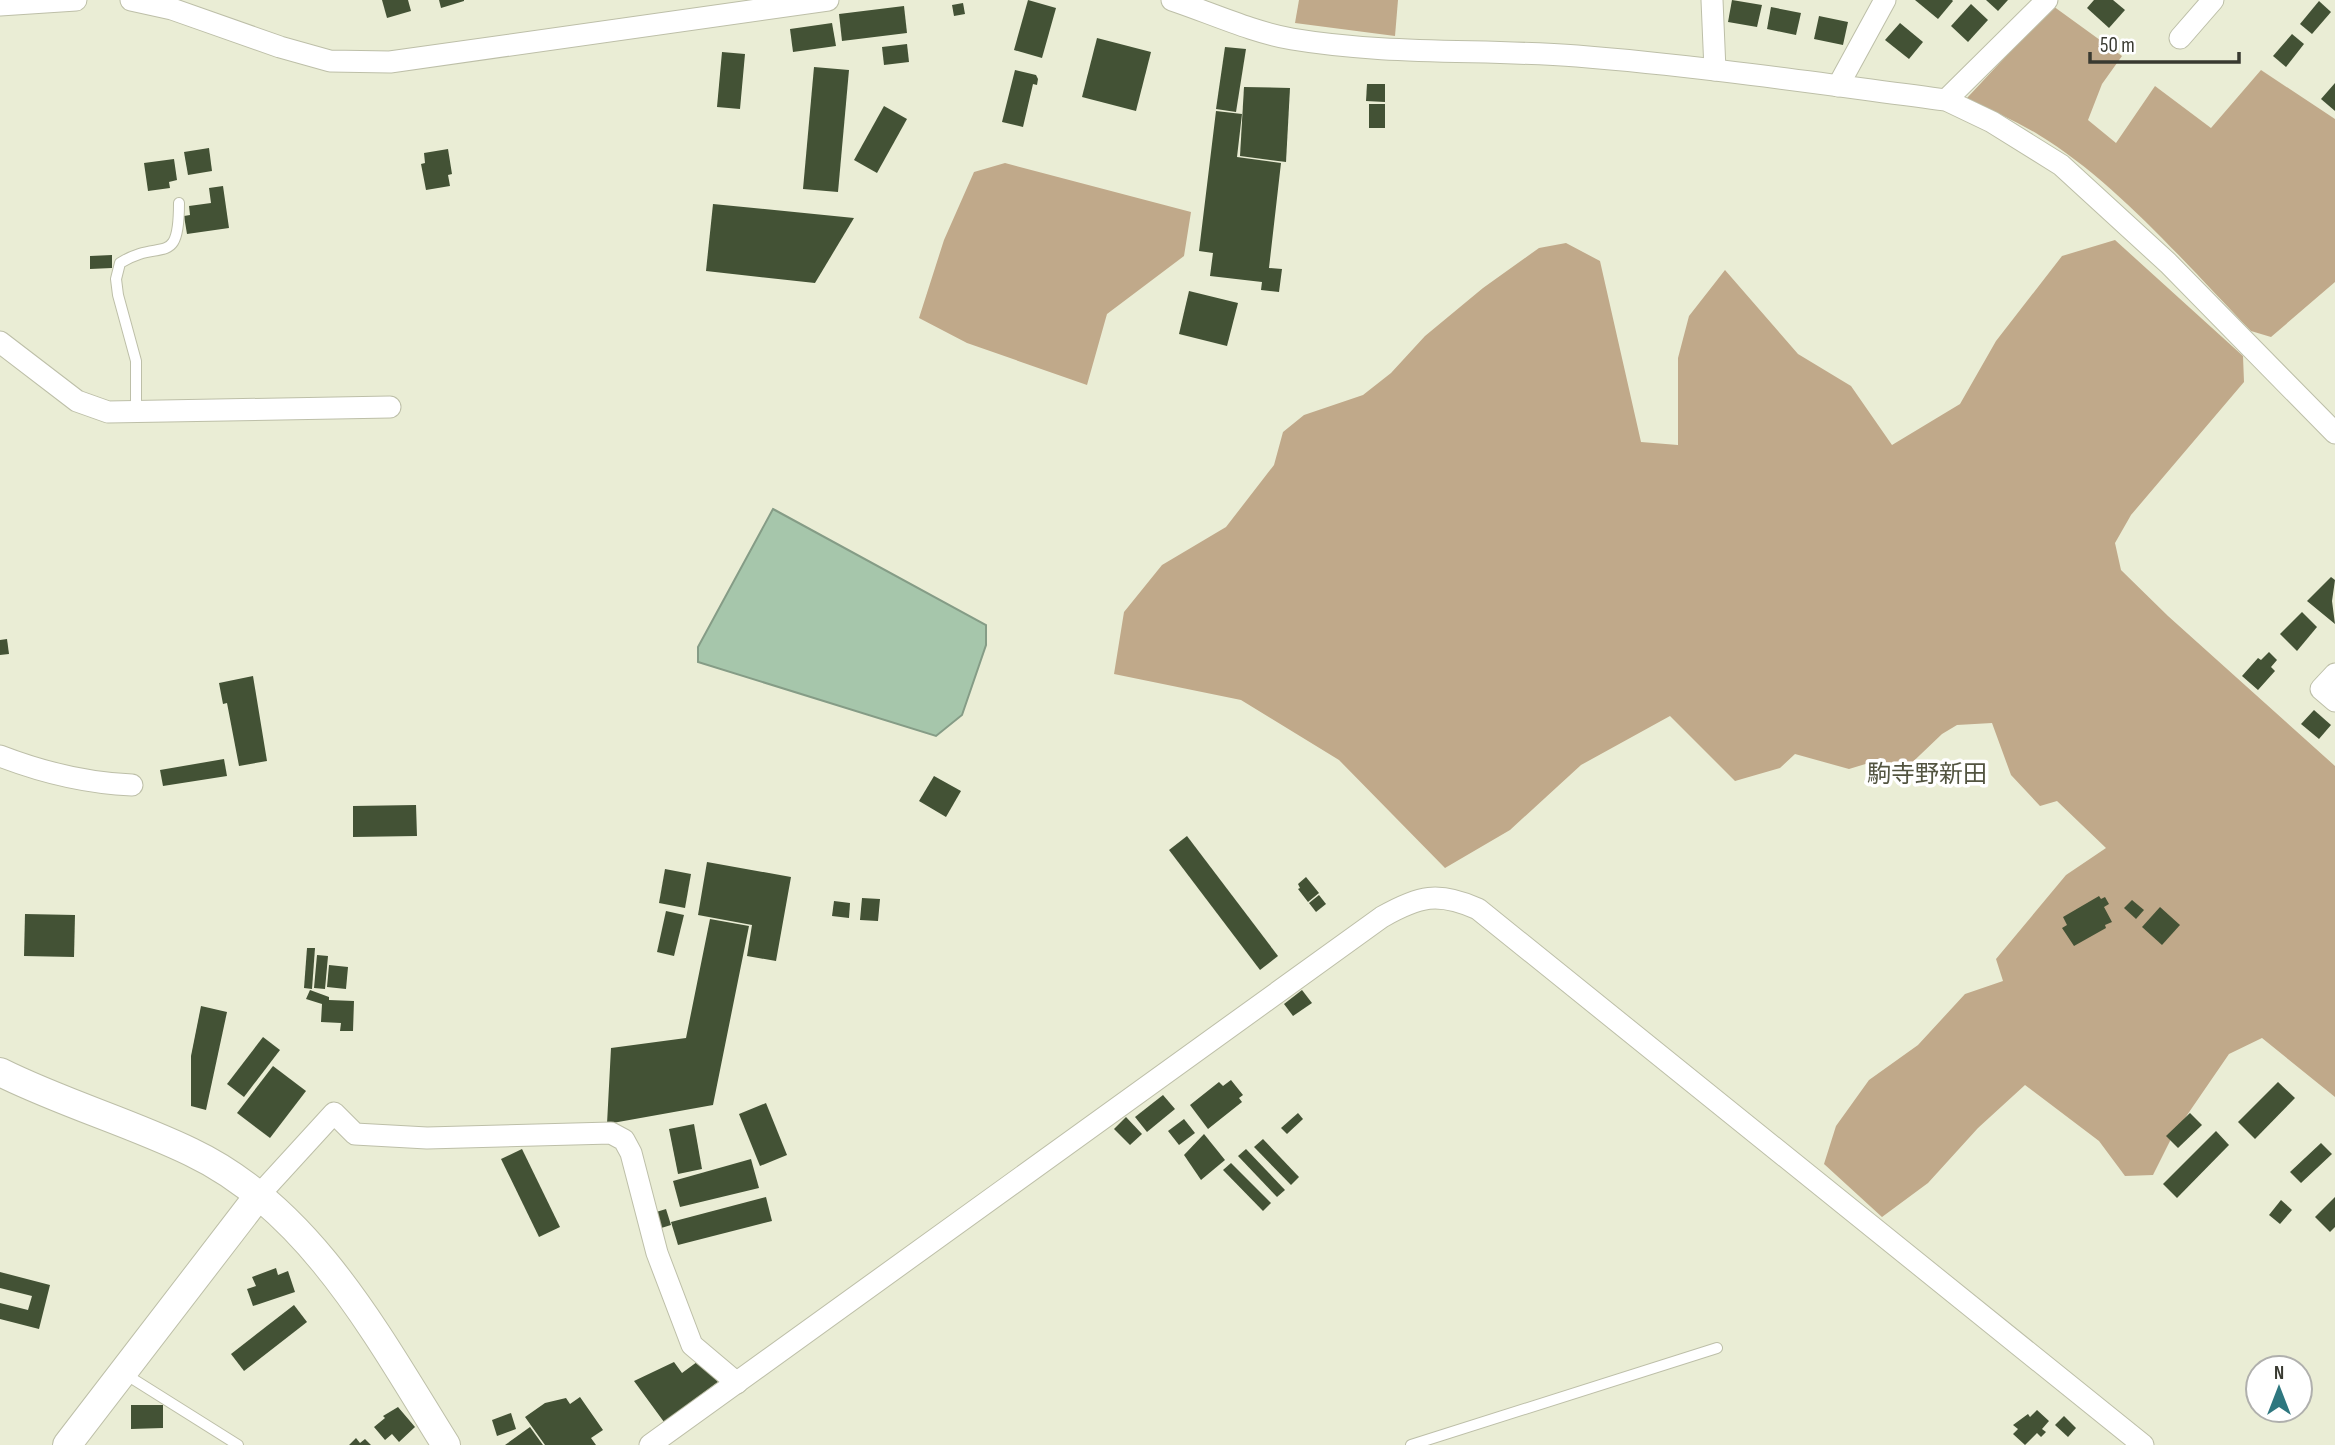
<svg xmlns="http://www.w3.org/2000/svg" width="2335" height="1445" font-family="'Sofia Sans Condensed','Noto Sans JP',sans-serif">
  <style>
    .forest { fill: #c0a98a }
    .water { fill: #a6c6ab; stroke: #859c86; stroke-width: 2 }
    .building { fill: #435235 }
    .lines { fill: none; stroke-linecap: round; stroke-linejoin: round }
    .service-casing { stroke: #bdbfa8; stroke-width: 12 }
    .minor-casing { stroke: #bdbfa8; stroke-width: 23 }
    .tertiary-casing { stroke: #bdbfa8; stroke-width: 30 }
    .service { stroke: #fff; stroke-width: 10 }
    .minor { stroke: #fff; stroke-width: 21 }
    .tertiary { stroke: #fff; stroke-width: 28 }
    .labels { text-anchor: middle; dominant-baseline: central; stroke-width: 7; stroke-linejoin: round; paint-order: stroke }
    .quarter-label { font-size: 24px; fill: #525440; stroke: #fff }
  </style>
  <rect width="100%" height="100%" fill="#eaedd5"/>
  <g class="forest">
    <path d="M1299,0H1398L1395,36L1295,23Z"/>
    <path d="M2053,6L2122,56L2102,84L2088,120L2116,143L2155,86L2211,128L2261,70L2335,119V282L2271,337L2251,331C2188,266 2115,181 2039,135C2016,121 1991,110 1967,98Z"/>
    <path d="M1005,163L1191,212L1184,256L1107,314L1087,385L967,343L919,318L944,240L974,172Z"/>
    <path d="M2115,240L2243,356L2244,382L2131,515L2115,543L2121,570L2168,616L2335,766V1097L2262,1038L2229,1054L2172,1137L2153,1175L2125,1176L2099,1141L2025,1085L1978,1128L1928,1183L1882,1217L1824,1164L1836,1126L1869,1080L1918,1045L1965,994L2003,981L1996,959L2066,875L2106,848L2057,801L2040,806L2011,775L1992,723L1957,725L1942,734L1898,776L1882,759L1849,769L1795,754L1780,768L1735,781L1670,716L1581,765L1510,830L1445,868L1339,760L1241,700L1114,674L1124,612L1162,565L1226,527L1274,465L1283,432L1304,415L1363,395L1391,373L1425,336L1483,288L1539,248L1566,243L1600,261L1641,442L1678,445V358L1689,316L1725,270L1798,354L1851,386L1892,445L1960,404L1996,341L2062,256Z"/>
  </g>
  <path class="water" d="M773,509L986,625V645L962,715L936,736L698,662V647Z"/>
  <g class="building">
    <path d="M382,0H408L411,11L387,18Z"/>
    <path d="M439,0H464V1L441,8Z"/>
    <path d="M1028,0L1056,8L1042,58L1014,50Z"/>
    <path d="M1732,0L1762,5L1757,27L1728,22Z"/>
    <path d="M1915,0H1952L1953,1L1938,19Z"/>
    <path d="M1986,0H2008L1998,11Z"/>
    <path d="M2094,0H2113L2125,10L2109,28L2087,8Z"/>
    <path d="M2319,1L2331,12L2312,34L2300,24Z"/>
    <path d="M963,3L965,14L954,16L952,5Z"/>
    <path d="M1971,4L1988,20L1968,42L1951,26Z"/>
    <path d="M904,6L907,33L842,41L839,14Z"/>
    <path d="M1771,7L1801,13L1796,35L1767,29Z"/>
    <path d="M1819,16L1848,22L1843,45L1814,39Z"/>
    <path d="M832,23L836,46L793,52L790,29Z"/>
    <path d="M1900,23L1923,42L1909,59L1885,40Z"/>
    <path d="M2292,34L2304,44L2286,67L2273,56Z"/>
    <path d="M1097,38L1151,52L1136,111L1082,97Z"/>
    <path d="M907,44L909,62L884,65L882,47Z"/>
    <path d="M1225,47L1246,49L1236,112L1216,109Z"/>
    <path d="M722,52L745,54L740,109L717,107Z"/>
    <path d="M814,67L849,70L838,192L803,189Z"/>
    <path d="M1015,70L1036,75L1038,79L1037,85L1033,84L1023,127L1002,122Z"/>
    <path d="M2335,83V111L2321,99Z"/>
    <path d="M1367,84H1385V102L1366,101Z"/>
    <path d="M1244,87L1290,88L1286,162L1240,156Z"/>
    <rect x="1369" y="104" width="16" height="24"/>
    <path d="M884,106L907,119L877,173L854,160Z"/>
    <path d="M1216,111L1242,114L1237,157L1281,163L1269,268L1282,269L1279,292L1261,290L1262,282L1210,276L1213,253L1199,251Z"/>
    <path d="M209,148L212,171L188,175L184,152Z"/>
    <path d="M448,149L452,174L448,175L450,186L426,190L421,164L425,163L424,153Z"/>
    <path d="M174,159L177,180L169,182L170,188L148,191L144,163Z"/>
    <path d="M223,186L229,228L187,234L184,216L190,215L189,206L211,203L209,188Z"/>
    <path d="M713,204L854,218L815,283L706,271Z"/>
    <path d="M112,255V268L90,269V256Z"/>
    <path d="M1189,291L1238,303L1227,346L1179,334Z"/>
    <path d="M2331,577L2335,580L2332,601L2335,624L2307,601Z"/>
    <path d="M2302,612L2317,627L2297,651L2280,634Z"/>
    <path d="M7,639L9,654L0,655V640Z"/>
    <path d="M2269,652L2277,660L2271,667L2275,671L2258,690L2242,676L2258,658L2261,660Z"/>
    <path d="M253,676L267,761L239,766L227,703L223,704L219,683Z"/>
    <path d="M2314,710L2331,725L2319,739L2301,724Z"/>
    <path d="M224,759L227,776L163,786L160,770Z"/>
    <path d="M934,776L961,791L946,817L919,801Z"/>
    <path d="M416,805L417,836L353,837V806Z"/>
    <path d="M1187,836L1278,956L1260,970L1169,850Z"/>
    <path d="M707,862L791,877L776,961L747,956L752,925L698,915Z"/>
    <path d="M665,869L691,874L685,908L659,903Z"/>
    <path d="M1306,877L1319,893L1308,902L1298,889L1300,888L1298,884Z"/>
    <path d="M1319,895L1326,904L1316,912L1309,903Z"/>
    <path d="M2099,896L2101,899L2105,897L2109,904L2104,907L2112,922L2105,925L2106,928L2074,946L2062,928L2067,925L2063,917Z"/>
    <path d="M862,898L880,899L878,921L860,920Z"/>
    <path d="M2132,900L2144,910L2136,919L2124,908Z"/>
    <path d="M834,901L850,903L849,918L832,916Z"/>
    <path d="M2160,907L2180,925L2162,945L2142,927Z"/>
    <path d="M666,911L684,915L674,956L657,952Z"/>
    <path d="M25,914L75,915L74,957L24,956Z"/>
    <path d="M710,919L749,926L713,1105L607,1124L611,1048L686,1038Z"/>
    <path d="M307,948H315L312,989L304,988Z"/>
    <path d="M317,955L328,956L325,989L314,988Z"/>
    <path d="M329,965L348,967L346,989L327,987Z"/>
    <path d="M310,990L329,997V1000L354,1001L353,1031H340L341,1023L321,1022L322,1004L306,999Z"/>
    <path d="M1302,990L1312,1003L1293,1016L1284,1004Z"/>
    <path d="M201,1006L227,1012L206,1110L191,1106V1056Z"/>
    <path d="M263,1037L280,1050L244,1097L227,1084Z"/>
    <path d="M273,1066L306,1091L270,1138L237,1113Z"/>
    <path d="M1231,1080L1243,1095L1239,1098L1242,1102L1208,1129L1190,1105L1219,1082L1223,1086Z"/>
    <path d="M2278,1082L2295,1098L2255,1139L2238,1122Z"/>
    <path d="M1163,1095L1175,1109L1147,1132L1135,1117Z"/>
    <path d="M766,1103L787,1155L760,1166L739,1114Z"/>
    <path d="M1298,1113L1303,1119L1287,1134L1281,1128Z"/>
    <path d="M2190,1113L2202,1125L2178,1148L2166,1136Z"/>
    <path d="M1126,1117L1142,1134L1130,1145L1114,1129Z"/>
    <path d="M1184,1119L1195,1133L1179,1145L1168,1131Z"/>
    <path d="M694,1124L702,1169L678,1174L669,1129Z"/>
    <path d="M2216,1131L2229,1145L2177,1198L2163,1184Z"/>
    <path d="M1204,1134L1225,1160L1201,1180L1184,1155Z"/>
    <path d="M1263,1139L1299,1177L1291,1185L1254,1147Z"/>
    <path d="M2321,1143L2332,1154L2301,1183L2290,1172Z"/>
    <path d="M522,1149L560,1227L539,1237L501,1159Z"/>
    <path d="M1246,1149L1285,1190L1277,1197L1238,1156Z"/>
    <path d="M751,1159L759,1188L680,1207L673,1181Z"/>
    <path d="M1231,1163L1271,1203L1263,1211L1223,1170Z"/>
    <path d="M766,1197L772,1221L678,1245L671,1222Z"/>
    <path d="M2335,1197V1227L2330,1232L2315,1217Z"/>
    <path d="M2281,1200L2292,1210L2280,1224L2269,1215Z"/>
    <path d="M666,1209L671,1225L658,1229L653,1213Z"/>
    <path d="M276,1268L278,1275L288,1271L295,1292L253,1306L247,1289L256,1286L252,1277Z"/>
    <path d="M0,1272L50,1285L39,1329L0,1319V1303L28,1310L32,1296L0,1288Z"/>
    <path d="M294,1305L307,1322L244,1371L231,1354Z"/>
    <path d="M701,1359L718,1382L664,1422L634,1381L674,1362L682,1373Z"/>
    <path d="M580,1397L603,1430L591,1438L596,1445H545L525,1417L545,1403L566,1398L570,1404Z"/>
    <path d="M131,1405H163V1428L131,1429Z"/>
    <path d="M398,1407L415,1427L399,1442L392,1434L385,1440L374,1427L385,1418L383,1416Z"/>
    <path d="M2037,1410L2049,1421L2042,1429L2046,1432L2041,1437L2037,1433L2025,1445L2013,1434L2018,1429L2013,1425L2028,1414L2030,1417Z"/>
    <path d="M511,1413L516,1429L497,1436L492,1420Z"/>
    <path d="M2064,1416L2076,1428L2068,1437L2055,1425Z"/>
    <path d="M530,1427L543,1445H505Z"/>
    <path d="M356,1438L360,1443L365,1439L371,1445H349Z"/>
  </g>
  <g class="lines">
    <g class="service-casing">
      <g id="service">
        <path d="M136,412V361L118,295L116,279L120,263C161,237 179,270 179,203"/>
        <path d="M125,1374L238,1445"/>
        <path d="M1411,1445L1717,1348"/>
      </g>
    </g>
    <g class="minor-casing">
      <g id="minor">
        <path d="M131,0L172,9L280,47L330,61L390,62L828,0"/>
        <path d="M1172,0C1211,13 1252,32 1292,39C1387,55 1482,49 1577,56C1701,66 1823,84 1946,100L1992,122L2061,165L2168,263L2335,433"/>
        <path d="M1712,0L1715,70"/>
        <path d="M0,5L76,0"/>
        <path d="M2180,38L2213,0"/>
        <path d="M1838,86L1885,0"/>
        <path d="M1946,100L2047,0"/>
        <path d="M0,342L77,401L108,412L390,407"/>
        <path d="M2335,674L2321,689L2335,701"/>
        <path d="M0,756C44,773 85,783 132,785"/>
        <path d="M259,1195L334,1113L355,1134L427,1138L611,1133L624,1140L631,1153L657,1253L692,1345L737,1383"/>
        <path d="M650,1445L1382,917C1419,896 1438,891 1478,909L2143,1445"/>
      </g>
    </g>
    <g class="tertiary-casing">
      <g id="tertiary">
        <path d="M0,1072C62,1103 129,1122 191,1152C311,1209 379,1338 446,1445"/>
        <path d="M67,1445L259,1195"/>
      </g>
    </g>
    <use href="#service" class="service"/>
    <use href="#minor" class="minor"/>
    <use href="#tertiary" class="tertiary"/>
  </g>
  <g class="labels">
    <g class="quarter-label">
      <text x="1927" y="774">駒寺野新田</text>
    </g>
  </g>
  <g transform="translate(2279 1389)"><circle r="33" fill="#ffffff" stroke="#b0b0ad" stroke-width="2"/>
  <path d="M0-5L12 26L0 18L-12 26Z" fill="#2e777f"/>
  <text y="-10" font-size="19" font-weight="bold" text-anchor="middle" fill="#393a31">N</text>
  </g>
  <path d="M2090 52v10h149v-10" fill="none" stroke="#393a31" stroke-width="3.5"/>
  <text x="2100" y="52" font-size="21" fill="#393a31" stroke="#ffffff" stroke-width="5" paint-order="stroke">50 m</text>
</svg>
